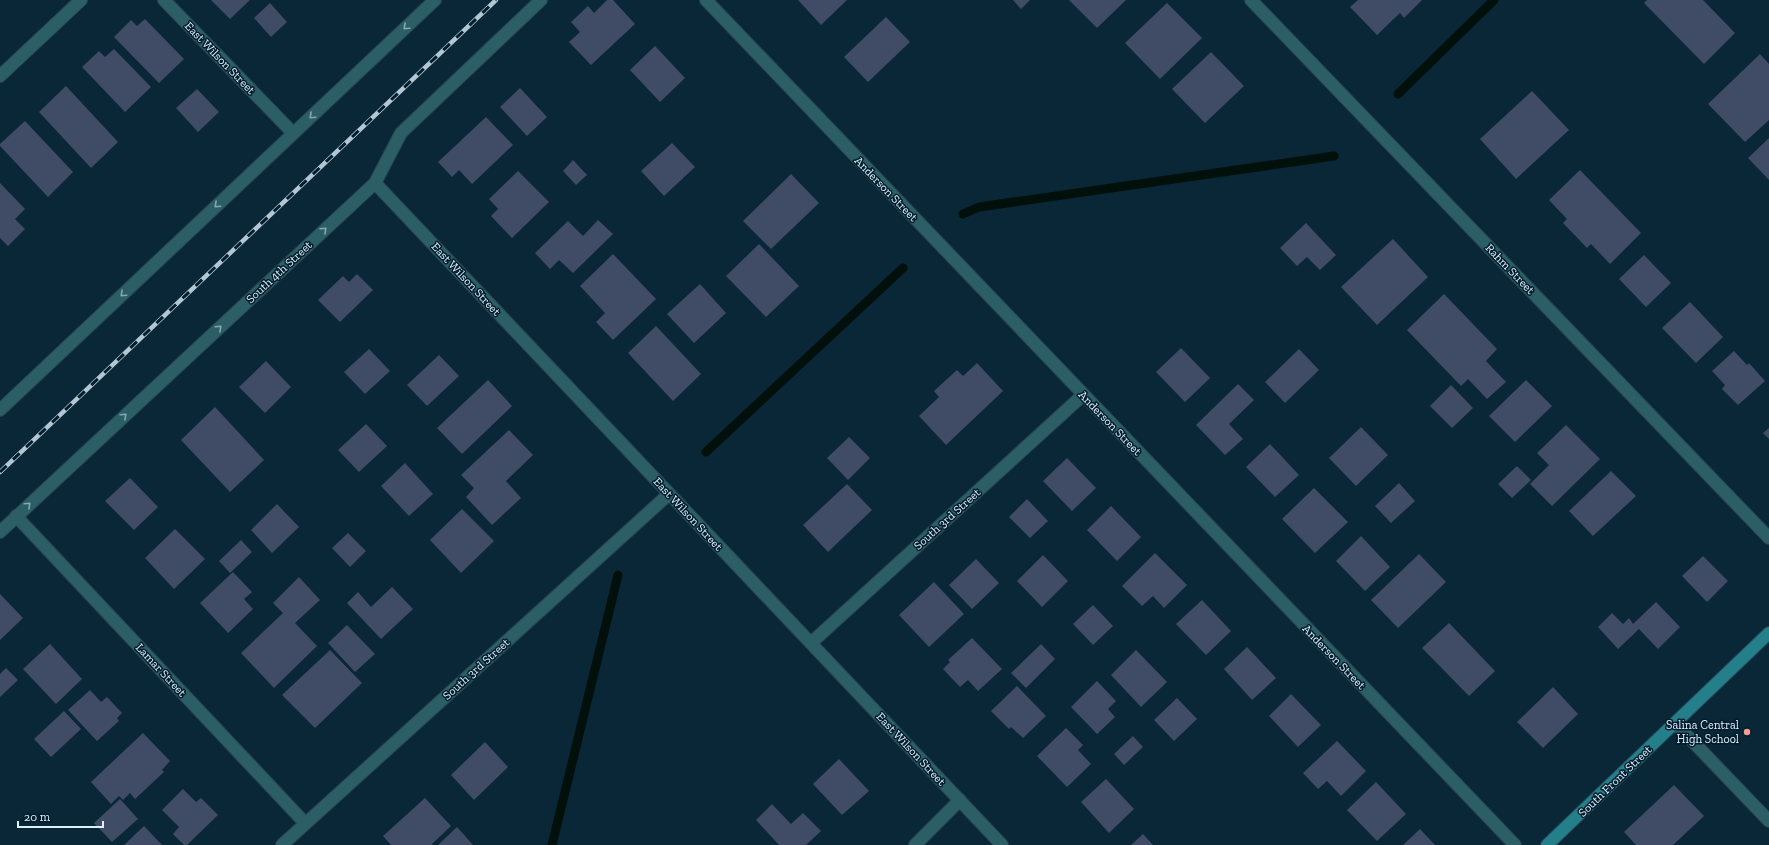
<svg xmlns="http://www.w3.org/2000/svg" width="1769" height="845" font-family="'Zilla Slab',serif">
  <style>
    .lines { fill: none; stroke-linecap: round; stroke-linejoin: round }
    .stream { stroke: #02100c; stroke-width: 9 }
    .building { fill: #404b65 }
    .street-casing { stroke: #274352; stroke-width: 14 }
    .secondary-casing { stroke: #274352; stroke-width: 14 }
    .street { stroke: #2b5f65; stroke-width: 12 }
    .secondary { stroke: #237f8a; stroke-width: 12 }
    .rail-casing { stroke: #b3c6d3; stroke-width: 4.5 }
    .rail { stroke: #011d2d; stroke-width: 3; stroke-dasharray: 9; stroke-linecap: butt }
    .oneway { stroke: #85a8b0 }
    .poi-dot { fill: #f59c93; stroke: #011d2d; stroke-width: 1.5 }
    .labels { text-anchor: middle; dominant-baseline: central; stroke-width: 3; stroke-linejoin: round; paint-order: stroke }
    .street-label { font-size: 12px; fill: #dff0fb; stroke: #011d2d }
    .poi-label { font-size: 12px; fill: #dff0fb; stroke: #011d2d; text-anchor: end }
  </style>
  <rect width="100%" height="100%" fill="#092737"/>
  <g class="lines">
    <g class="stream">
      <path d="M1398,94L1494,0"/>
      <path d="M963,214L979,207L1334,156"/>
      <path d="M706,452L903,268"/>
      <path d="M552,845L618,575"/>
    </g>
  </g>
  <g class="building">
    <path d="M211,0H250L230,19Z"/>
    <path d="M607,0H613L635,24L591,65L569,42L580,32L571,22L588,6L594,13Z"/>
    <path d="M798,0H847L821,25Z"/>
    <path d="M1013,0H1030L1021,9Z"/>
    <path d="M1069,0H1126L1097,28Z"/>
    <path d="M1358,0H1422L1404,18L1400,13L1377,35L1350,7Z"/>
    <path d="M1647,0H1703L1735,33L1704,64L1644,3Z"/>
    <path d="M270,3L287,22L271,37L254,18Z"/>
    <path d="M1167,3L1202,38L1160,79L1125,43Z"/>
    <path d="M886,17L910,42L868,82L844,57Z"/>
    <path d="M145,19L184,59L159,83L114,37L131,20L137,26Z"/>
    <path d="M655,46L685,78L660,102L630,70Z"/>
    <path d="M114,49L151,87L125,112L82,67L99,51L105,57Z"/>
    <path d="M1211,52L1244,86L1205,123L1172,89Z"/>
    <path d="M1760,54L1769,64V120L1745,142L1708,104Z"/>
    <path d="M66,86L118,142L91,168L39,112Z"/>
    <path d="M520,88L547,117L527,136L500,107Z"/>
    <path d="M197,89L219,112L198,132L176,108Z"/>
    <path d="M1532,91L1569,130L1516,179L1480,139Z"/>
    <path d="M486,117L513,145L472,184L459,170L452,177L438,162Z"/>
    <path d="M25,121L73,172L48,197L0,146V144Z"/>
    <path d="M1769,138V180L1748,158Z"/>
    <path d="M672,143L695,167L664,196L641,171Z"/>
    <path d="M573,160L587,175L576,185L563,171Z"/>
    <path d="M1580,170L1641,233L1610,264L1591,244L1587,248L1563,223L1567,219L1549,200Z"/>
    <path d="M518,171L549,202L512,238L491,216L498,209L489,199Z"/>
    <path d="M791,174L819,203L771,249L743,221Z"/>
    <path d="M0,183L25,209L15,219L25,229L8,246L0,238Z"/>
    <path d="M598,220L613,234L573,273L559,260L550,269L535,253L568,221L583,236Z"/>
    <path d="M1306,223L1336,255L1320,270L1307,257L1297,266L1280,248Z"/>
    <path d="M1393,239L1428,277L1377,325L1341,287Z"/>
    <path d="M759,244L799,286L766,317L726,276Z"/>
    <path d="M613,254L656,299L613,340L596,322L605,313L580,286Z"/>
    <path d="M1644,255L1671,283L1646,307L1619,279Z"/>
    <path d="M357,274L373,290L340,322L318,300L343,276L349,282Z"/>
    <path d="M700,284L726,313L694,343L667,314Z"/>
    <path d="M1444,294L1497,349L1486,361L1506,382L1487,399L1468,379L1461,386L1407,330Z"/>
    <path d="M1690,302L1723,337L1696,363L1662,328Z"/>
    <path d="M656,326L701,374L673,401L628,353Z"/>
    <path d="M1181,348L1210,378L1185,402L1156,372Z"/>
    <path d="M369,349L390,371L365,394L344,372Z"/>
    <path d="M1299,349L1319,370L1285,403L1265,382Z"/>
    <path d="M1734,351L1747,365L1749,363L1765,381L1738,405L1722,389L1725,385L1712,371Z"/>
    <path d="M439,355L459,376L427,406L407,385Z"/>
    <path d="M266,361L291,387L265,413L239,387Z"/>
    <path d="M977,363L1003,391L946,445L919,416L939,397L934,391L957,370L963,376Z"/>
    <path d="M488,380L512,406L462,454L437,428Z"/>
    <path d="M1526,380L1552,406L1515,442L1489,416Z"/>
    <path d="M1238,384L1254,400L1229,424L1243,439L1225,455L1196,425Z"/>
    <path d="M1451,385L1473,408L1452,428L1430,406Z"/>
    <path d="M215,407L264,460L230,492L181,440Z"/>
    <path d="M366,424L387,446L359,472L338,450Z"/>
    <path d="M1566,425L1600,459L1552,506L1530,484L1549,465L1537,453Z"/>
    <path d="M1361,427L1388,455L1356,486L1329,458Z"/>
    <path d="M1769,428V439L1763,433Z"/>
    <path d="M509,430L533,455L506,481L521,498L492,525L466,497L474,488L461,475Z"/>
    <path d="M849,437L870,458L848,480L827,458Z"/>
    <path d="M1270,444L1299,475L1275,497L1246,467Z"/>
    <path d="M1067,458L1096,488L1072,511L1043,481Z"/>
    <path d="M405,463L433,494L409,516L381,486Z"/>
    <path d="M1517,466L1531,480L1512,498L1498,484Z"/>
    <path d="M1611,471L1636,496L1593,536L1569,511Z"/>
    <path d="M130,478L158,507L134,530L105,501Z"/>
    <path d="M1399,483L1415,501L1391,523L1375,506Z"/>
    <path d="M847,484L872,510L828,552L803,525Z"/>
    <path d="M1314,488L1348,522L1315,553L1282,519Z"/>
    <path d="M1027,499L1048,521L1030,538L1009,517Z"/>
    <path d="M277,504L299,527L272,553L251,530Z"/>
    <path d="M1111,506L1141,537L1117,561L1087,530Z"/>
    <path d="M462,509L494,541L461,573L430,540Z"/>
    <path d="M175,529L205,559L174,589L145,558Z"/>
    <path d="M348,533L366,551L350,567L332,548Z"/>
    <path d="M1361,536L1390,567L1365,591L1336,561Z"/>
    <path d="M241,540L252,552L230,573L219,561Z"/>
    <path d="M1155,553L1187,585L1164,608L1153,596L1142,606L1122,586Z"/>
    <path d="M1419,554L1446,582L1398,628L1371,600Z"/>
    <path d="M1043,555L1068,581L1042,607L1017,581Z"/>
    <path d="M1703,556L1728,581L1707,602L1682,576Z"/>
    <path d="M976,559L999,583L972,609L949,585Z"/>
    <path d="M233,572L252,592L244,599L253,609L228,633L200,603Z"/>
    <path d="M299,577L320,600L295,623L317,646L274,688L241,653L283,613L273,603Z"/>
    <path d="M934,582L964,614L929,647L899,615Z"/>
    <path d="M392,587L413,609L381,639L347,603L358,592L371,607Z"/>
    <path d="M0,594L23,618L0,640Z"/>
    <path d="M1202,600L1231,631L1206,655L1176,624Z"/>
    <path d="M1656,602L1680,627L1658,649L1639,629L1618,649L1598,627L1612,613L1623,624L1629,618L1633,624Z"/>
    <path d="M1093,605L1113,626L1093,645L1073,624Z"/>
    <path d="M1449,623L1495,671L1469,696L1422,648Z"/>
    <path d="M347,625L375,654L355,672L328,643Z"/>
    <path d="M972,638L1002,669L978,691L968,680L960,687L943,669L950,662L948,660Z"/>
    <path d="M50,644L82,679L56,704L23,669Z"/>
    <path d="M1041,644L1055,659L1026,688L1011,673Z"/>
    <path d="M1247,647L1276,678L1252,700L1224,669Z"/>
    <path d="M330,650L362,683L315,728L282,695Z"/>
    <path d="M1136,650L1167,682L1141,707L1111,675Z"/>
    <path d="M6,668L18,680L0,697V674Z"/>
    <path d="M1097,681L1116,701L1108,709L1115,717L1097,734L1071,707Z"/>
    <path d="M1017,686L1046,716L1023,738L1011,727L1009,729L991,711Z"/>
    <path d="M1553,687L1578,714L1543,748L1517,722Z"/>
    <path d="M90,690L101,702L107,697L122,713L117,718L119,721L97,741L68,710Z"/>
    <path d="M1291,694L1321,725L1298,747L1269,716Z"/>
    <path d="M1177,698L1197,719L1174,741L1154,720Z"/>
    <path d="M64,711L81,729L51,757L34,739Z"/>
    <path d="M1066,728L1083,745L1078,750L1091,764L1067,787L1037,756Z"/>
    <path d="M143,733L170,761L162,770L164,772L135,799L130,793L123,800L119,796L111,804L91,782Z"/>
    <path d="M1133,736L1143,747L1124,765L1114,754Z"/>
    <path d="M1337,741L1366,771L1341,796L1327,781L1318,789L1303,773Z"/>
    <path d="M485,742L508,767L474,800L451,775Z"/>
    <path d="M839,759L869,791L842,815L813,784Z"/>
    <path d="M1106,779L1134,809L1109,833L1081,802Z"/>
    <path d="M1376,782L1406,814L1377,841L1347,810Z"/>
    <path d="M1674,785L1704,816L1673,845H1636L1624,832Z"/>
    <path d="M183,789L196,802L201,798L218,815L187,845H184L173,834L179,827L162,810Z"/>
    <path d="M425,798L451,826L432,844L433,845H391L383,836Z"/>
    <path d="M120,799L138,819L112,842L94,823Z"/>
    <path d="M772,804L791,824L803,813L821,831L806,845H779L756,820Z"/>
    <path d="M144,826L162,845H124Z"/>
    <path d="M457,827L473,845H438Z"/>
    <path d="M1420,829L1435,845H1403Z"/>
    <path d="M1143,834L1153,845H1131Z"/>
  </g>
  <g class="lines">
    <g class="street-casing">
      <g id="street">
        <path d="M164,0L293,133"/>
        <path d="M706,0L1515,845"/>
        <path d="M1251,0L1769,538"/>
        <path d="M0,76L81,0"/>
        <path d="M375,183L1002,845"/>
        <path d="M0,410L435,0"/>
        <path d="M16,516L305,823"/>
        <path d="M0,532L375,183L401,133L541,0"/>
        <path d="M811,643L1083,395"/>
        <path d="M1675,723L1769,821"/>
        <path d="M282,845L669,494"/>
        <path d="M915,845L960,800"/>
      </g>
    </g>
    <g class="secondary-casing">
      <path id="secondary" d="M1547,845L1769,633"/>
    </g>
    <use href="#street" class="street"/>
    <use href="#secondary" class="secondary"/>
    <g class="rail-casing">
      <path id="rail" d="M0,472L496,0"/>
    </g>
    <use href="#rail" class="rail"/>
  </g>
  <defs><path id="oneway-chevron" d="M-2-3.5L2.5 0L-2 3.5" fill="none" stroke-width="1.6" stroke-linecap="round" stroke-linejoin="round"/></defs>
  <g class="oneway">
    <use href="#oneway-chevron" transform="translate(406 27) rotate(137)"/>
    <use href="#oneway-chevron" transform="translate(312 116) rotate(137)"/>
    <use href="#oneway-chevron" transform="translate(217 205) rotate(137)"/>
    <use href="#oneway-chevron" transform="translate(324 230) rotate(-43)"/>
    <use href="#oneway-chevron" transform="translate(123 294) rotate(137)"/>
    <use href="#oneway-chevron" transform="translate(219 328) rotate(-43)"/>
    <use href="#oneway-chevron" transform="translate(124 416) rotate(-43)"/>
    <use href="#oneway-chevron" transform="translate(28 505) rotate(-43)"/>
  </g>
  <circle class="poi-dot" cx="1747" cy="732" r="4"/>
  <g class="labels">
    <g class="street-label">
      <text transform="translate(220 58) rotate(46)">East Wilson Street</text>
      <text transform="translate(886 189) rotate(46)">Anderson Street</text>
      <text transform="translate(1510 269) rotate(46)">Rahm Street</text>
      <text transform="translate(279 272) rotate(-43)">South 4th Street</text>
      <text transform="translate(466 279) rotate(47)">East Wilson Street</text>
      <text transform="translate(1110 423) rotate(46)">Anderson Street</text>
      <text transform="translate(688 514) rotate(47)">East Wilson Street</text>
      <text transform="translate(947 519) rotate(-42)">South 3rd Street</text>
      <text transform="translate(1334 657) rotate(46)">Anderson Street</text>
      <text transform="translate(476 669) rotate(-42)">South 3rd Street</text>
      <text transform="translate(161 670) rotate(47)">Lamar Street</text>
      <text transform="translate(911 749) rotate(47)">East Wilson Street</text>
      <text transform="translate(1615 781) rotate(-44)">South Front Street</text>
    </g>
    <g class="poi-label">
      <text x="1739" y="725">Salina Central<tspan x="1739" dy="14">High School</tspan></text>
    </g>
  </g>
  <path d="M18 821v6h85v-6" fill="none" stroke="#dff0fb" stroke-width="2"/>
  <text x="24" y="821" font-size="12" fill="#dff0fb" stroke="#011d2d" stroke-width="3" paint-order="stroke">20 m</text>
</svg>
